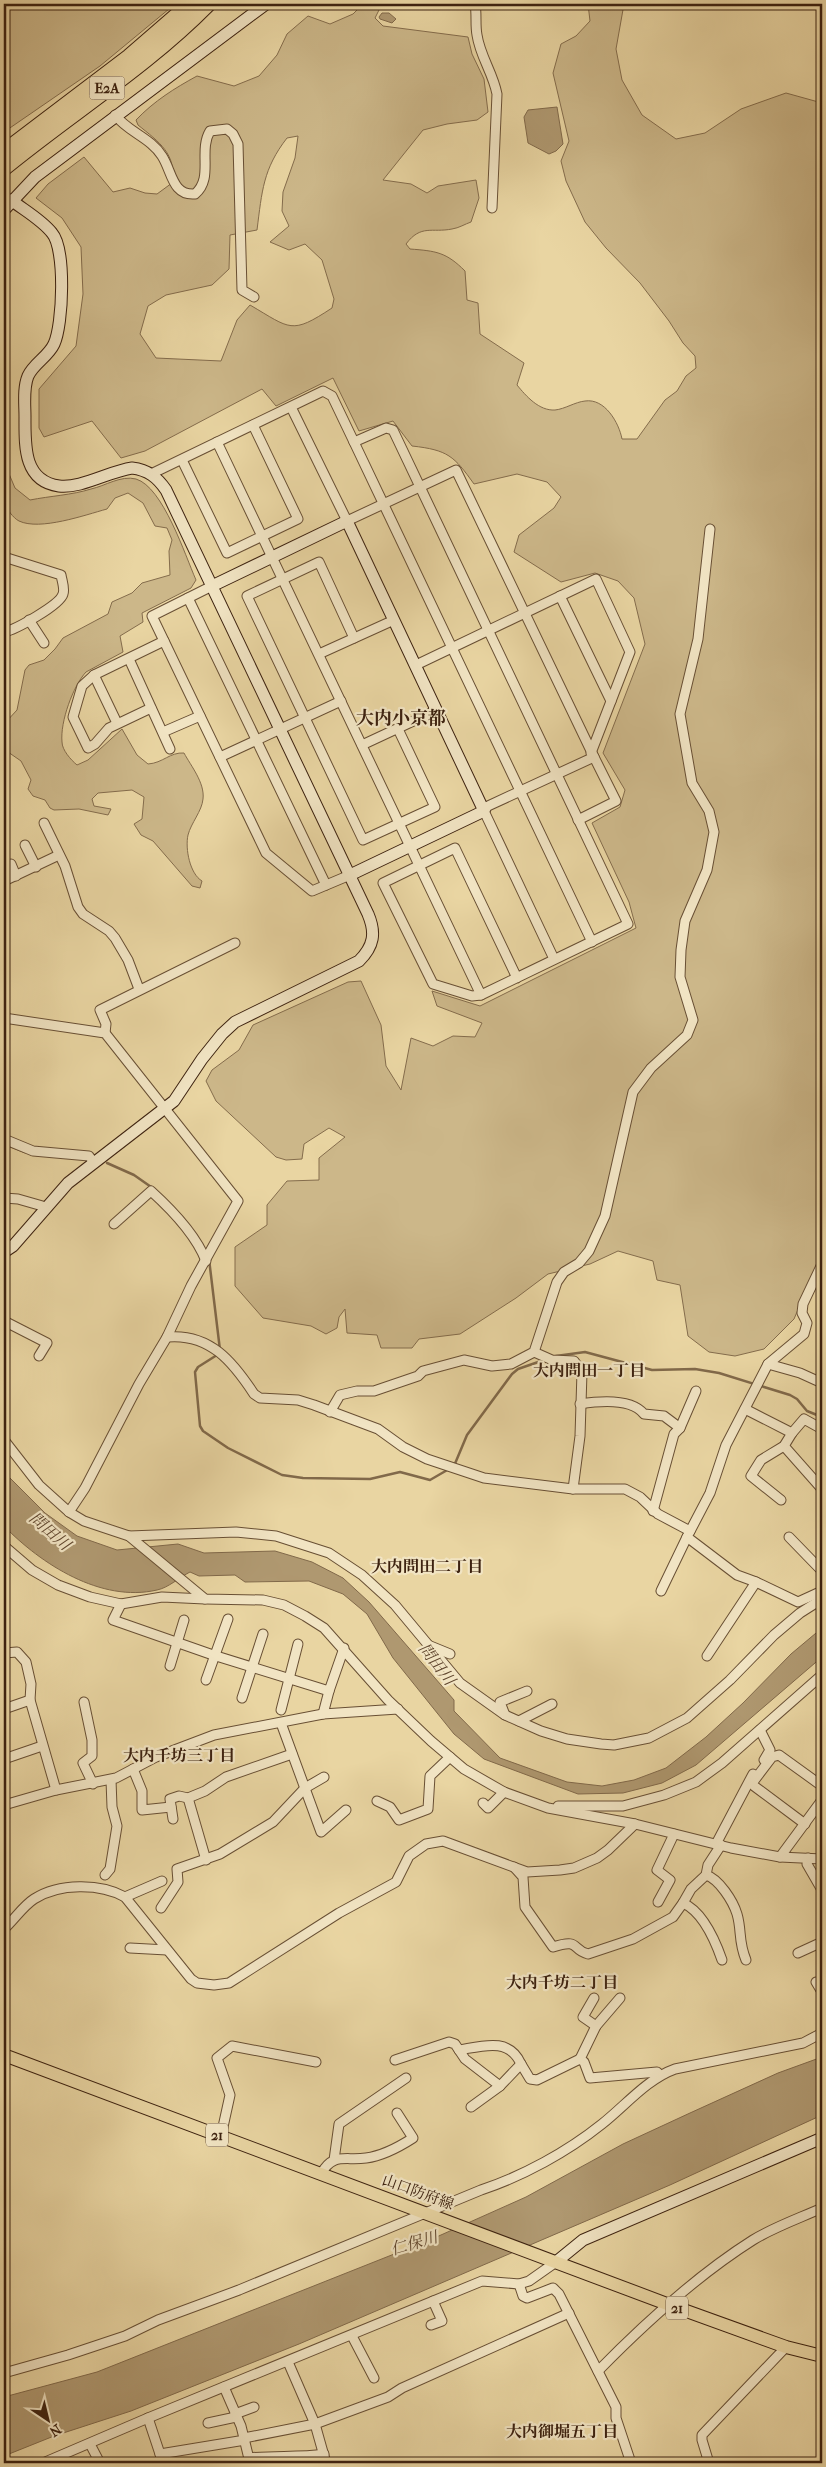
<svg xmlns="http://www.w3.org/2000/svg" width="826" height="2467" font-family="'IM FELL French Canon','Noto Serif JP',serif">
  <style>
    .green { fill: #ccb789; stroke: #846c4c; fill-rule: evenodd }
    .water { fill: #af9870; stroke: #81694a }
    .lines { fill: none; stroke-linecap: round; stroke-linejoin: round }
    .stream { stroke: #81694a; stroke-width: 2.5 }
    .street-casing { stroke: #684f34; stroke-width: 11 }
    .secondary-casing { stroke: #3d2210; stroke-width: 13 }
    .primary-casing { stroke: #3d2210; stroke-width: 14 }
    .highway-casing { stroke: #3d2210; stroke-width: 17 }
    .street { stroke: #f1e4c3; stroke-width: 9 }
    .secondary { stroke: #f1e4c3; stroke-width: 11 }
    .primary { stroke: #e9d5a2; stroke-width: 12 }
    .highway { stroke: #e9d5a2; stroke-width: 15 }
    .labels { text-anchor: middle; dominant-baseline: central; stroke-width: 4.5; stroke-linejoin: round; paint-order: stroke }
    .shield { fill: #f1e4c3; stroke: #735c46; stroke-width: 1 }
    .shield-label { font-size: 14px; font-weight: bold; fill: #3d2210 }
    .street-label { font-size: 15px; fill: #3d2210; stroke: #f1e4c3 }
    .neighbourhood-label { font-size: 16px; font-weight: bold; fill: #3d2210; stroke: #f1e4c3 }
    .water-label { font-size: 16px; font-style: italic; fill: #5f452d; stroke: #f1e4c3 }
    .quarter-label { font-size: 18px; font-weight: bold; fill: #3d2210; stroke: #f1e4c3 }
  </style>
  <rect width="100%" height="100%" fill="#e9d5a2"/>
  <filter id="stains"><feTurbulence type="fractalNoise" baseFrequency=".004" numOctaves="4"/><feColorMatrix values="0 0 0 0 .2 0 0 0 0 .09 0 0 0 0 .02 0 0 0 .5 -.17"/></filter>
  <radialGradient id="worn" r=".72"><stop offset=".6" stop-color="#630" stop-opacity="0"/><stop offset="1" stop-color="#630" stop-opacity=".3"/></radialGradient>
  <g class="green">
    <path d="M4,4H175L100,66L4,132Z"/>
    <path d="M363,4H387L379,10L375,18L383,26L468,37L472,54L484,79L488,112L477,120L447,124L423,130L383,180L411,184L427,193L438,186L476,180L479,198L471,222C465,224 459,228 452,229C432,233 421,224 406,244L410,249C436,251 446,252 465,271L467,300L478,303L480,334L524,363L517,385C526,396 539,411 555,410C565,409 575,402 585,401C605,398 619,423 622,439H637L665,400L677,391L686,376L696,368L695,356L683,343L669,321L640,283L606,248L585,222L566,181L561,161L569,141L553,73L561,44L576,36L590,21L588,4H624L616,49L622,80L642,115L676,139L705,133L741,109L786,93L822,103V1248L819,1260L794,1319L764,1349L735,1356L709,1352L688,1336L680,1285L657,1280L653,1261L618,1251L590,1264L548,1274L516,1298L460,1334L419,1339L412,1348H381L377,1335L347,1333L345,1309L339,1317L337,1328L326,1334L311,1326L263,1318L235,1286V1247L267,1225V1205L287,1181L319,1180V1158L345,1137L329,1128L304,1144L302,1159L286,1160L276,1157L216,1101L206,1081L212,1070L239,1050L253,1025L348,982L361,981L381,1025L386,1066L401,1090L411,1038L433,1046L453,1036L475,1037L482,1023L437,1006L432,991L480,1006L636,928L629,902L592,823L620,807L625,790L603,753L645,644L634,598L618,581L595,573L561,582L514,552L519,535L554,508L561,497L547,482L517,474L474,484C454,456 448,450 412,446L393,421L359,431L333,378L276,406L262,389L145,451L121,458L92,421L44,437L39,428V389L76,346L83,294L81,247L62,218L36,198L48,184L84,157L113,192L130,188L145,193L157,194L172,183C177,154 159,142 138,125L136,120C154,101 175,88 197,76L234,86L259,76L277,55L287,34L308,16L330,24L353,14ZM298,136L295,158L283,192L282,211L289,226L270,242L289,250L305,244L322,260L334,299L332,308C291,335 291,329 250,305L237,320L221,361L156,358L140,334L148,306L166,295L212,285L229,269L230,235L257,230C262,191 263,169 287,138Z"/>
    <path d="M4,462L15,488L30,500C50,496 72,495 91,489C105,486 121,475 136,479C163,487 185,555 196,580L191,588L142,613L143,622L120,636L123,652L86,672C73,686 60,722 62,742C62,750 71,760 77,765L88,760L122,729L137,755L148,764C163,763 170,752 184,753C191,766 205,783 203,799C202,811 191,823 188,835C185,849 190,874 202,881L200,888L192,886L153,841L141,835L134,824L142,819L144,797L132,790L98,793L92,799L94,806L111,809L108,815L79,809L54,810L50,808L45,800L33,796L28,789L31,780L21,761L8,752L4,744L5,723L17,710L25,670L29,665L44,660L55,649L63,638L108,614L112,602L132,593L142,583L170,575L169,551L172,540L167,528L155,526L143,503L128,493L115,498L107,509C85,515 40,531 19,521C13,518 7,509 4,503Z"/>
  </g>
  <g class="water">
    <path d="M382,13H389L396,19L392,23L380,19L379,17Z"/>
    <path d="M557,107L563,144L556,151L549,154L528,143L524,117L528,110Z"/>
    <path d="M4,1472L45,1513L77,1536L117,1550L178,1544L204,1553L275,1551L312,1562L343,1578L369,1602L454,1700V1711L500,1758L567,1782L602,1786L634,1780L666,1768L706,1737L743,1703L791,1654L822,1628V1657L696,1765L662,1783L623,1793L578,1794L484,1759L454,1734L393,1658L367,1614L343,1594L309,1581L245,1582L235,1575L199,1576L190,1572C180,1577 168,1588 157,1590C101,1603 41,1564 4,1526Z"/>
    <path d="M822,2057V2115L670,2185L299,2344L131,2411L54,2436L4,2456V2397L97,2372L432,2239L526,2197L623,2144L690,2113L778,2073Z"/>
  </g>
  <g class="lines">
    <g class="stream">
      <path d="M7,1145L25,1152"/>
      <path d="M107,1163L134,1175L154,1189"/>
      <path d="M209,1259L220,1350"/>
      <path d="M217,1355L198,1367L195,1372L200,1426L203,1431L228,1448L282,1475L303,1478L370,1479L400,1472L430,1480L449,1469"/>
      <path d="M556,1356L585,1352L652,1370L695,1369L719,1373L790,1395L797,1399L807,1411L822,1417"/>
      <path d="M454,1466L467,1435L512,1374L518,1369L544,1360"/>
    </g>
    <g class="street-casing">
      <g id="street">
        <path d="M475,4C477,14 475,25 477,35C480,56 493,73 497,94L492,208"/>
        <path d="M115,115C128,132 151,138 162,156C172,171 172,196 195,194C214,178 198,151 210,131L227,129L233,134L238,144L242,290L254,297"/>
        <path d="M291,407L347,521L456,470L594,757L488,806L484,811L554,959"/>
        <path d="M217,442L481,995"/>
        <path d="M354,442L592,942"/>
        <path d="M182,460L227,553L298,519L253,425"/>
        <path d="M151,474L323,391L332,396L354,442L386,428L393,430L628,924L481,995L472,996L433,984L383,883L455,848L517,978"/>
        <path d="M4,557L61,575C62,581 65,589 63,594C60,605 15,630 4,632"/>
        <path d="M212,586L152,616L266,853L312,891L350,875"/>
        <path d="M560,596L611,701"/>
        <path d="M188,598L326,885"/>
        <path d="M29,620L44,643"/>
        <path d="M354,638L319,562L247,596L363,840L435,807L398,729"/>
        <path d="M319,654L394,620"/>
        <path d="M129,659L170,749"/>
        <path d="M416,665L596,579L630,652L591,753"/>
        <path d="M94,675L117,723"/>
        <path d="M151,708L109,728L95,744L88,748L73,717L82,686L94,675L164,641"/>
        <path d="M163,732L200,716"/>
        <path d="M362,745L437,710"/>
        <path d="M220,757L341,701"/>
        <path d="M578,820L616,801L594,757"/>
        <path d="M44,823L65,866L78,907L83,914L109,931L115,938L128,960L139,989"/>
        <path d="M25,845L36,867"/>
        <path d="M11,864L16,876"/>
        <path d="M4,881L59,855"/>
        <path d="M4,1018L105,1033L238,1201L191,1286L167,1337L139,1384L85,1488L69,1512"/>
        <path d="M105,1033L106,1024L100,1010L235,943"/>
        <path d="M4,1139L33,1151L89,1156L94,1163"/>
        <path d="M4,1198L18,1199L46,1207"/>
        <path d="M114,1224L151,1191C172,1210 196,1235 206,1261"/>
        <path d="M822,1264L803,1304L802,1313L807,1323L804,1334L768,1364L726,1445L710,1493L687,1537L737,1575L756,1582L798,1602L822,1591"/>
        <path d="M4,1321L47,1343L39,1356"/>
        <path d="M167,1337C210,1333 233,1362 254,1394L260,1398L298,1400L314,1405L378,1429L403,1447L427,1459L484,1478L573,1489H625L640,1497L658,1514L690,1531"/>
        <path d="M534,1352L552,1360L574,1361L582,1372L580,1436L573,1489"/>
        <path d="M768,1364L800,1373L822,1383"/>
        <path d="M580,1404C599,1401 631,1398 644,1414L664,1416L680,1428"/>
        <path d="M745,1409L792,1433L804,1419L822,1429"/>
        <path d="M330,1412L340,1395L357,1391H374L418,1376L423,1371L464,1360L492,1366L511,1364L534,1352L557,1282L564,1272L579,1263L589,1251L605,1216L633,1092L651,1068L687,1035L693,1020L680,977L681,950L685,921L707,870L714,832L709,811L692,783L680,714L698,639L710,529"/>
        <path d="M4,1440L39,1485L69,1512L84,1521L129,1536L205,1599L263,1600L284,1605L305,1616L324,1628L388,1700L431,1741L464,1769L504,1792L548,1808L635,1824L731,1848L780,1857L822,1859"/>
        <path d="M784,1446L822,1489"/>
        <path d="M781,1500L751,1476L761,1460L784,1446L792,1433"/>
        <path d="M653,1511L674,1434L680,1428L696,1391"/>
        <path d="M129,1536L236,1532L276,1536L329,1553L362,1575L395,1605L460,1683L505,1715L541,1731L567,1739L601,1744L614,1745L649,1738L687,1718L730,1680L774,1635L800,1613L822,1599"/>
        <path d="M789,1537L822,1571"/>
        <path d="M4,1546L32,1570L58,1585L90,1597L121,1604L162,1597L205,1599"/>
        <path d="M661,1591L687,1537"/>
        <path d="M121,1604L113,1620L213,1655L329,1691L323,1714"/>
        <path d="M428,1645L450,1654"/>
        <path d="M4,1653L17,1652L26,1662L31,1684L30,1700L56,1790"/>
        <path d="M707,1656L756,1582"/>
        <path d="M170,1666L184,1620"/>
        <path d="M206,1680L228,1619"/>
        <path d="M329,1691L344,1648"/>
        <path d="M242,1698L263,1634"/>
        <path d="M84,1702L92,1740V1756L83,1763L93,1784"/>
        <path d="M4,1709L30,1700"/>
        <path d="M281,1710L298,1644"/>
        <path d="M505,1715L500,1702L527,1691"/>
        <path d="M519,1721L552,1704"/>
        <path d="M281,1723L321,1832L346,1810"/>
        <path d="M760,1730L770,1750L764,1760"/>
        <path d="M4,1759L42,1746"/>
        <path d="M133,1769L142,1791V1810L171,1807"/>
        <path d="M188,1798L206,1860"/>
        <path d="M377,1801L390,1807L399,1820L428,1809L430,1776L450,1757"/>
        <path d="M483,1803L488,1808L504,1792"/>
        <path d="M4,1805L56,1790L116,1778L156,1757L214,1735L323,1714L398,1709"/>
        <path d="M558,1806H623L664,1795L696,1782L722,1763L822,1675"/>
        <path d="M173,1819L170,1799L179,1796L188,1798L205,1791L226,1777L292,1754"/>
        <path d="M805,1824L754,1786L753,1782L772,1757L779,1755L822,1786"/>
        <path d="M716,1844L753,1774"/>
        <path d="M721,1845L708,1865L706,1875L691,1889L683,1903C703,1912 715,1940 722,1960"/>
        <path d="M780,1857L822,1800"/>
        <path d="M808,1858L807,1864L822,1890"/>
        <path d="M514,1867L523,1877L525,1907L553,1947C581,1938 571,1950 588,1954L633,1939L673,1917L683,1903"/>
        <path d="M105,1875L110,1869L117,1826L112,1807L111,1780"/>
        <path d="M706,1875C719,1879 733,1901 737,1914C742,1931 738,1941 746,1960"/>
        <path d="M125,1897L162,1881"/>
        <path d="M658,1902L670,1880L657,1870L674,1834"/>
        <path d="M161,1908L178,1882L177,1869L220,1854L273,1822L305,1788L324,1777"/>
        <path d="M4,1929C14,1920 23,1906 34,1899C59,1883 100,1883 125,1897L191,1979L197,1983L214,1985L229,1983L339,1913L396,1882L409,1856L426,1844L443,1841L527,1872L560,1870L574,1868L597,1858L608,1850L635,1824"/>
        <path d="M130,1948L167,1950"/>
        <path d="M798,1953L822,1942"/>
        <path d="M816,1982L822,1992"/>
        <path d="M594,1998L583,2017L596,2026"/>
        <path d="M620,1998L596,2026L580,2059L584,2062L590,2078L657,2072L659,2074"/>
        <path d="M459,2050C483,2046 509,2037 521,2064"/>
        <path d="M395,2060L449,2042L455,2044L465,2059L500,2086"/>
        <path d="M471,2107L500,2086L521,2064L530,2079L537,2080L580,2059"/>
        <path d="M221,2136L230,2095L217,2058L232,2046L316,2062"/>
        <path d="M334,2160L339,2124L406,2078"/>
        <path d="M321,2174C333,2152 345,2161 366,2158C382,2156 399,2147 413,2138L397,2113"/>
        <path d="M519,2284L523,2296L527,2298L553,2288L559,2294L616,2407V2418L631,2463"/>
        <path d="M431,2325L442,2321L433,2301"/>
        <path d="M352,2336L374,2378"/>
        <path d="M288,2362L315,2424L326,2463"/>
        <path d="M598,2371C645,2323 696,2276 753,2240C774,2227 800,2218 822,2208"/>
        <path d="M4,2373L68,2355L125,2336L158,2320L239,2290L481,2190C523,2176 567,2152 602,2124C625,2106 647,2079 675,2069L803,2043L822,2033"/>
        <path d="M224,2387L241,2426L250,2463"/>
        <path d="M235,2414L254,2407"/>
        <path d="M148,2418L163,2463"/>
        <path d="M208,2423L236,2417"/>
        <path d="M244,2438L315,2424L388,2397L402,2388L569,2313"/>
        <path d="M90,2444L100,2463"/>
        <path d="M160,2454L245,2440"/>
        <path d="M249,2458C275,2455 299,2458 324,2454"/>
        <path d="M43,2463L148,2418L482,2281L519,2284L529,2281L556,2262"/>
        <path d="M709,2463L702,2440V2435L786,2347"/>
      </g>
    </g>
    <g class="secondary-casing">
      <g id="secondary">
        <path d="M4,210L35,177L266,4"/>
        <path d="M212,586L347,521L484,811L350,875"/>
        <path d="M4,1252L13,1246L68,1183L174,1101L202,1059L222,1034L235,1022L359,961C374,946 376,933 368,914L166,490C157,477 148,470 132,468C110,471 80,489 59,486C23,481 25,445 25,417C25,404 23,388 28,376C34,363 48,357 54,344C63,325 66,249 52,233C42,220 24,210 11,200"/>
        <path d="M556,2262L583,2240L822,2138"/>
      </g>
    </g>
    <g class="primary-casing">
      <path id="primary" d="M4,2055L667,2304L786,2347L822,2356"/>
    </g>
    <g class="highway-casing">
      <g id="highway">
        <path d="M4,152L129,57L190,4"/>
        <path d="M4,168C71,113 147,66 208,4"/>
      </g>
    </g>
    <use href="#street" class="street"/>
    <use href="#secondary" class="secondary"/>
    <use href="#primary" class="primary"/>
    <use href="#highway" class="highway"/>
  </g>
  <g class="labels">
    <g class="shield">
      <rect x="89.5" y="76.5" width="35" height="23" rx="4"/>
      <rect x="206" y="2123.5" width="22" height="23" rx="4"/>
      <rect x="666" y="2296.5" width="22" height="23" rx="4"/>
    </g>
    <g class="shield-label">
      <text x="107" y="88">E2A</text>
      <text x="217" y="2135">21</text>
      <text x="677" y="2308">21</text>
    </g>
    <g class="street-label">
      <text transform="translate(418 2192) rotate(20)">山口防府線</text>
    </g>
    <g class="neighbourhood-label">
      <text x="589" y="1370">大内問田一丁目</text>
      <text x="427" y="1566">大内問田二丁目</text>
      <text x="179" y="1755">大内千坊三丁目</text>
      <text x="562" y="1982">大内千坊二丁目</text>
      <text x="562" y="2431">大内御堀五丁目</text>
    </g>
    <g class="water-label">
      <text transform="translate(50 1531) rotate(41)">問田川</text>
      <text transform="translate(437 1664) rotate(52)">問田川</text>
      <text transform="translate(414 2243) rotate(-16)">仁保川</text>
    </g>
    <g class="quarter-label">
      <text x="401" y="718">大内小京都</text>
    </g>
  </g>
  <rect width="826" height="2467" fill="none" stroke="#e9d5a2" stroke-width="20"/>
  <rect x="5" y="5" width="816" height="2457" fill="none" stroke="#3d2210" stroke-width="2.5"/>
  <rect x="10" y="10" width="806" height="2447" fill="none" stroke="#3d2210"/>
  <g transform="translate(48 2420) rotate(145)" stroke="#f1e4c3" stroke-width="4" paint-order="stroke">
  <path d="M0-4L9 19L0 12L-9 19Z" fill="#3d2210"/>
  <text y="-8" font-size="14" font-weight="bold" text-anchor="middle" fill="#3d2210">N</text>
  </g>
  <rect width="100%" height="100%" filter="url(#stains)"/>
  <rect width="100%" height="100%" fill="url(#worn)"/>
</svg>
